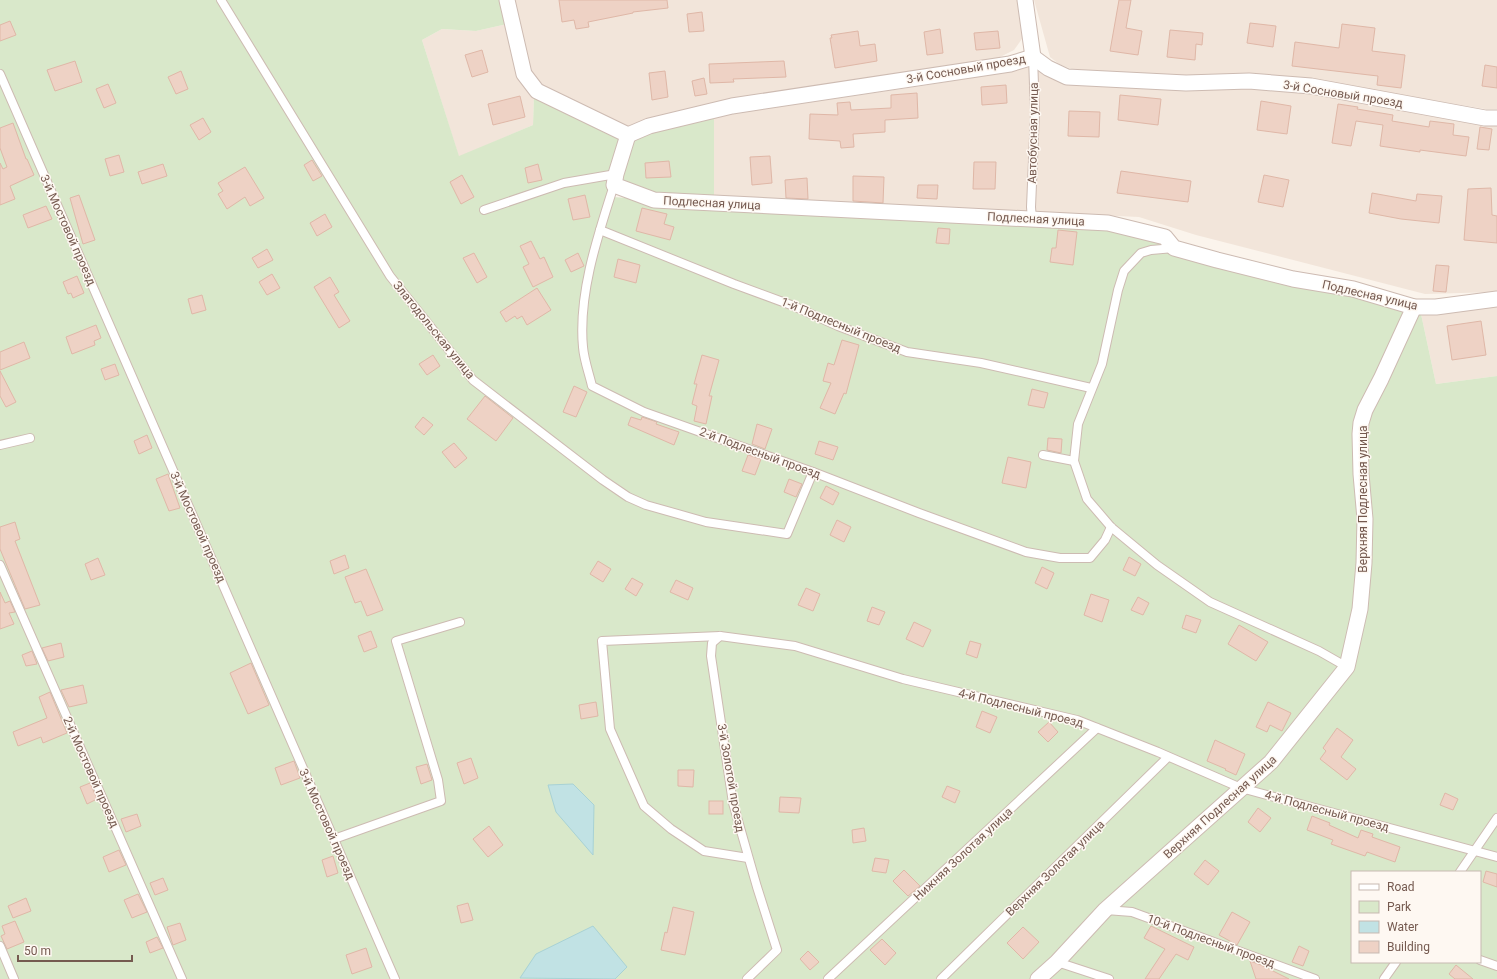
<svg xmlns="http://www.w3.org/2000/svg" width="1497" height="979" font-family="Roboto,sans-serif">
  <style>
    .residential { fill: #f2e5da }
    .green { fill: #d9e8ca; fill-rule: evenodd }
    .water { fill: #c1e2e4; stroke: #a8d2d5 }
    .building { fill: #eed2c5; stroke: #dfb7a7 }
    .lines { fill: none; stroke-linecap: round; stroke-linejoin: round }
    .lane-casing { stroke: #cdbbb2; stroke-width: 10 }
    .street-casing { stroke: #cdbbb2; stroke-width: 17 }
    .lane { stroke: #fff; stroke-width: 8 }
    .street { stroke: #fff; stroke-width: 15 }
    .labels { text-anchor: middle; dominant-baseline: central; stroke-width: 3; stroke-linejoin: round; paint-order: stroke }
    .street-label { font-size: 12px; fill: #755a50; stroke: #fef8f2 }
  </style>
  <rect width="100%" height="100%" fill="#fbf4ec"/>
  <g class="residential">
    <path d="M514,0H1018L1024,36L1014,50L996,59L630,127L618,126L540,88L528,73Z"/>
    <path d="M1034,0H1497V109H1485L1311,80L1187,78L1074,70L1059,64L1050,57Z"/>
    <path d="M507,24L534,94L533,125L459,157L422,40L442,29L476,31Z"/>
    <path d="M1032,67L1313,91L1497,123V292L1425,294L1196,235L1139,217L947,208L714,200V116L922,86Z"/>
    <path d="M1497,305V376L1436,384L1421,314Z"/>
  </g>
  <g class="green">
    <path d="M0,0H499L507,24L476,31L442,29L422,40L459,156L533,125L534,94L620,139L612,197L1120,228L1421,314L1436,384L1497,376V979H0ZM1352,872H1480V962H1352Z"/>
    <path d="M714,116V200L645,193L629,186L620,176L636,136Z"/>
  </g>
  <g class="water">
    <path d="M573,784L594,805L593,855L556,812L548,785Z"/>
    <path d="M593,926L627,967L615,979L520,978L536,954Z"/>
  </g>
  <g class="building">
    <path d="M559,0H667L668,8L633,12V13L588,22L589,27L576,29L574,20L562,22Z"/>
    <path d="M1119,0H1131L1126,28L1142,31L1138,55L1110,51Z"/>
    <path d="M702,12L704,31L689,32L687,14Z"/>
    <path d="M10,21L16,35L0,41V25Z"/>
    <path d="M1250,23L1276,26L1273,47L1247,43Z"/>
    <path d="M1342,24L1375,28L1372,51L1405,55L1401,88L1377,85L1378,76L1292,66L1295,42L1339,48Z"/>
    <path d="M940,29L943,53L927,55L924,32Z"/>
    <path d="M1170,30L1203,33L1202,45L1196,44L1195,60L1167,57Z"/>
    <path d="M858,31L860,46L875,44L877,61L835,68L830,38H832L831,35Z"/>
    <path d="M998,31L1000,48L976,50L974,33Z"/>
    <path d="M482,50L488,72L472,77L465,55Z"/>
    <path d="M75,61L82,82L55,91L47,70Z"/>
    <path d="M784,61L786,77L733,79L734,82L710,83L709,64Z"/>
    <path d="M1485,65L1497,67V88L1482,86Z"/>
    <path d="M181,71L188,89L176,94L168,77Z"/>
    <path d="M665,71L668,97L652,100L649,73Z"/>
    <path d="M704,78L707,94L695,96L692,81Z"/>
    <path d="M108,84L116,103L104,108L96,89Z"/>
    <path d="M1006,85L1007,103L982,105L981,87Z"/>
    <path d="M917,93L918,118L885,120V132L853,134L854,147L841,148L840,141L809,139L810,114L838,115L837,103L850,102L851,110L891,108V95Z"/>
    <path d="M1120,95L1161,99L1158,125L1118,120Z"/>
    <path d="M520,96L525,117L493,125L488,104Z"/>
    <path d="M1261,101L1291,106L1287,134L1257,130Z"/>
    <path d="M1338,104L1358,107L1357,109L1393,115L1392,121L1429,127L1430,121L1454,124L1453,135L1469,137L1466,156L1420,150V152L1380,146L1383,125L1356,121L1351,146L1332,143Z"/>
    <path d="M1069,111L1100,112L1099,137L1068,136Z"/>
    <path d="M203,118L211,132L199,140L190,125Z"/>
    <path d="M13,123L26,159H27L34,175L10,186L15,199L0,205V163L3,169L7,167L0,148V128Z"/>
    <path d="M1480,127L1492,129L1489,150L1477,149Z"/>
    <path d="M119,155L124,172L110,176L105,159Z"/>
    <path d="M770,156L772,183L752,185L750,157Z"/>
    <path d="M312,160L322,176L313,181L304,165Z"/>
    <path d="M669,161L671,177L646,178L645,163Z"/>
    <path d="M974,162H996L995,189H973Z"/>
    <path d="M163,164L167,176L142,184L138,172Z"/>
    <path d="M538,164L542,180L528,183L525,168Z"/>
    <path d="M245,167L264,198L250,206L245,197L227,209L218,194L223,191L218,183Z"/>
    <path d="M1121,171L1191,181L1188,202L1117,193Z"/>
    <path d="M462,175L474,197L461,204L450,182Z"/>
    <path d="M1264,175L1289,180L1283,207L1258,202Z"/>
    <path d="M853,176L884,177L883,203L853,201Z"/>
    <path d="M807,178L808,199L786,198L785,180Z"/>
    <path d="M918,185H938L937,199L917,198Z"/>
    <path d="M1491,188L1492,215L1497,216V243L1464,240L1468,189Z"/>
    <path d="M1372,193L1416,201L1417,194L1442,196L1439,223L1401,219L1369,213Z"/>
    <path d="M79,195L95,240L83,244L70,198Z"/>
    <path d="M585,195L590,217L573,220L568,199Z"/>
    <path d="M46,206L52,219L28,228L23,215Z"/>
    <path d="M642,208L667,214L664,224L674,227L670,240L636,231Z"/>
    <path d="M325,214L332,227L317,236L310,223Z"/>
    <path d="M938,228L950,229L949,244L936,243Z"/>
    <path d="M1058,230L1077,232L1073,265L1050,262L1052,248H1056Z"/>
    <path d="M531,241L540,259L544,257L553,277L533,287L523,267L529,264L520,246Z"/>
    <path d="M267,249L273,260L258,268L252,258Z"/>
    <path d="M474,253L487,277L477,283L463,258Z"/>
    <path d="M578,253L584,266L571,272L565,260Z"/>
    <path d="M618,259L640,265L636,283L614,277Z"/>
    <path d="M1436,265L1449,266L1446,292L1433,291Z"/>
    <path d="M272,274L280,288L267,295L259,282Z"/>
    <path d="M77,276L84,293L73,298L71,293L68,294L63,282Z"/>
    <path d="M330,277L339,292L334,295L350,321L339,328L314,287Z"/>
    <path d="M537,288L551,310L527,325L522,316L517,319L515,316L506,322L500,312Z"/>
    <path d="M202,295L206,310L192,314L188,299Z"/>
    <path d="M1481,321L1486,355L1452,360L1447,326Z"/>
    <path d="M96,325L101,338L94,341L95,345L72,354L66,337Z"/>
    <path d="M842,340L859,345L846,394L844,393L835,414L820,408L831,383L823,381L828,363L834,365Z"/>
    <path d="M24,342L30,358L0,370V352Z"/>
    <path d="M433,355L440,366L427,375L419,364Z"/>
    <path d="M702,355L719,360L709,396H712L706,424L694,421L697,406L692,404L697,384H694Z"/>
    <path d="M115,364L119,375L105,380L101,369Z"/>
    <path d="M0,371L16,402L6,407L0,396Z"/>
    <path d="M574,386L587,392L576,417L563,412Z"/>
    <path d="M1032,389L1048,393L1044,408L1028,405Z"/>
    <path d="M485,396L513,418L496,441L467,419Z"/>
    <path d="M423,417L433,425L424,435L415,427Z"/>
    <path d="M631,417L641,420L642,417L657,422L656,424L679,432L674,445L628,425Z"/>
    <path d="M757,424L772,429L765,449L752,444Z"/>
    <path d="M147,435L152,448L139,454L134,441Z"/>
    <path d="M1048,438L1062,439L1061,453L1047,450Z"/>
    <path d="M819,441L838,447L833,460L815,454Z"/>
    <path d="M454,443L467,458L455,468L442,452Z"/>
    <path d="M748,455L761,459L755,475L742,471Z"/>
    <path d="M1008,457L1031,462L1026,488L1002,483Z"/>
    <path d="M168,474L180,508L169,511L156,479Z"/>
    <path d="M789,479L802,484L796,497L784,492Z"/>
    <path d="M826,486L839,493L833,505L820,498Z"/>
    <path d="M837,520L851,527L844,542L830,535Z"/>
    <path d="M15,522L20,539L15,541L40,605L25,609L0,549V527Z"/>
    <path d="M345,555L349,568L334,574L330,561Z"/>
    <path d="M1129,557L1141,564L1135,576L1123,570Z"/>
    <path d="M98,558L105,575L91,580L85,564Z"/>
    <path d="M598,561L611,569L603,582L590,574Z"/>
    <path d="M1042,567L1054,573L1047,589L1035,583Z"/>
    <path d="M366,569L383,610L367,616L361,601L355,603L345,577Z"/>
    <path d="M632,578L643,584L636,596L625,589Z"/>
    <path d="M676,580L693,588L688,600L670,592Z"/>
    <path d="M806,588L820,594L813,611L798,605Z"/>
    <path d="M0,592L5,603L10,601L15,612L9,613L14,624L0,629Z"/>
    <path d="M1091,594L1109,600L1102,622L1084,615Z"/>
    <path d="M1138,597L1149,603L1143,615L1131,610Z"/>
    <path d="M872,607L885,612L879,625L867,621Z"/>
    <path d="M1186,615L1201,620L1196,633L1182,628Z"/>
    <path d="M914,622L931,630L923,647L906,639Z"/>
    <path d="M1239,625L1268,642L1256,661L1228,644Z"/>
    <path d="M371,631L377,647L364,652L358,636Z"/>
    <path d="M970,641L981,644L977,658L966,654Z"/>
    <path d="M61,643L64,657L48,661L42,648Z"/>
    <path d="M32,651L37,664L26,666L22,655Z"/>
    <path d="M251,663L269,705L248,714L230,673Z"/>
    <path d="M83,685L87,703L69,707L61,690Z"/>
    <path d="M50,692L67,733L43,743L41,737L18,746L13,732L47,718L39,697Z"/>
    <path d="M596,702L598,716L581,719L579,705Z"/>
    <path d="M1268,702L1291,713L1282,731L1270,725L1267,732L1256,727Z"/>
    <path d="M982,711L997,717L990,733L976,727Z"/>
    <path d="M1049,722L1058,732L1048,742L1038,732Z"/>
    <path d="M1337,728L1353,740L1341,757L1356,769L1347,780L1320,759L1326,751L1323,748Z"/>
    <path d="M1215,740L1245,754L1236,775L1225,770L1226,769L1207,761Z"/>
    <path d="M471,758L478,778L464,784L457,763Z"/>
    <path d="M294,761L300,778L281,785L275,768Z"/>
    <path d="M427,764L432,780L421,784L416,767Z"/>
    <path d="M678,770H694L693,787L678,786Z"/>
    <path d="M90,783L97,799L87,804L80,787Z"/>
    <path d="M947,786L960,791L955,803L942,797Z"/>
    <path d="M1445,793L1458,799L1453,810L1440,805Z"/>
    <path d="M780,797L801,798L799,813L779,812Z"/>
    <rect x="709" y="801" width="14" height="13"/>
    <path d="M1258,808L1271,818L1260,832L1248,822Z"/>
    <path d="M137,814L141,826L126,832L121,819Z"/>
    <path d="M1312,816L1330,823L1329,825L1358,838L1361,830L1373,834L1372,837L1400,847L1395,862L1367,852L1365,856L1331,844L1333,840L1307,830Z"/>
    <path d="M489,826L503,845L488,857L473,839Z"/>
    <path d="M864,828L866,841L853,843L852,830Z"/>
    <path d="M119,850L126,865L109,872L103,857Z"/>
    <path d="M333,856L338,873L327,877L322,860Z"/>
    <path d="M875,858L889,860L886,873L872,871Z"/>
    <path d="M1205,860L1219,871L1208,885L1194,874Z"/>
    <path d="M904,870L920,886L908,896L893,881Z"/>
    <path d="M1486,871L1497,874V887L1483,882Z"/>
    <path d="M163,878L168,890L155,895L150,883Z"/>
    <path d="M138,894L147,912L132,918L124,900Z"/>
    <path d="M26,898L31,911L13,918L8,906Z"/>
    <path d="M468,903L473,920L461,923L457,906Z"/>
    <path d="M673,907L694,912L685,955L661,950L665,932L667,933Z"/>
    <path d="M1232,912L1250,922L1237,945L1219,935Z"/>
    <path d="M15,921L24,942L7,949L1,936L5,934L2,926Z"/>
    <path d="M180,923L186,940L173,945L167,927Z"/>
    <path d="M1151,926L1194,947L1188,960L1176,954L1159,979H1145L1165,949L1144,938Z"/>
    <path d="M1023,927L1039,942L1023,959L1007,943Z"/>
    <path d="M157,937L163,948L150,953L146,942Z"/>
    <path d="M882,939L896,953L885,965L870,950Z"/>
    <path d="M1299,946L1309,951L1303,966L1292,962Z"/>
    <path d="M366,948L372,967L352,974L346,955Z"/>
    <path d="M808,951L819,962L810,970L800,959Z"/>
    <path d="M1250,961L1261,965L1289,979H1256Z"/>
    <path d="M1456,965L1473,979H1455L1449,974Z"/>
  </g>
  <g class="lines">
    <g class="lane-casing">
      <g id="lane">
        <path d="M221,0L390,276L473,380L603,480L628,497L646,505L706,522L787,534L813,472"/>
        <path d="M0,74L395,979"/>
        <path d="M614,185C598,235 578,294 583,347C584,360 589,373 592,386L644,412L813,472L919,513L1026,552L1060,558H1090L1105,540L1111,527"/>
        <path d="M484,210L564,183L616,174"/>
        <path d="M1032,219L1031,207L1035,113L1033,57"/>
        <path d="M600,230L734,284L791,305L838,326L907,352L981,363L1091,388"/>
        <path d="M1174,248L1151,250L1141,253L1124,271L1118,290L1102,364L1078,424L1074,461L1087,499L1111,527L1157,565L1210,602L1319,651L1347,667"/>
        <path d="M0,445L30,438"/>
        <path d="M1043,455L1074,461"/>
        <path d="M0,565L182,979"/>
        <path d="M720,636L712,643L711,656L733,803L757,887L777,950L747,979"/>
        <path d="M334,839L441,801L438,780L396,641L460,622"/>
        <path d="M748,858L704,851L671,829L644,806L610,729L602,641L720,636L795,646L903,679L1077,720L1158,752L1241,788L1497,857"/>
        <path d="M1460,872L1497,818"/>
        <path d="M1106,910L1132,912L1315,979"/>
        <path d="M0,946L14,979"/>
        <path d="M1480,960L1497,966"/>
        <path d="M1057,962L1109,979"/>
        <path d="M828,979L1097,728"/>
        <path d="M941,979L1168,757"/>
        <path d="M1384,979L1396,962"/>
      </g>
    </g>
    <g class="street-casing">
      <g id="street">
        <path d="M507,0L524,74L537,91L628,135"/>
        <path d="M1025,0L1033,57"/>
        <path d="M628,135L616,174L614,185L654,200L1108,223L1165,237L1174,248L1217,260L1293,279L1353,289L1414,307H1436L1497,299"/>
        <path d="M628,135L649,126L732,106L1010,64L1033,57L1048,68L1067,77L1186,83L1249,81L1311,86L1485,118H1497"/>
        <path d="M1038,979L1057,962L1105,910L1271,762L1347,667L1360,609L1364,563L1365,519L1361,474L1360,434L1361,423L1365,410L1381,379L1414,307"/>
      </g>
    </g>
    <use href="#lane" class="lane"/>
    <use href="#street" class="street"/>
  </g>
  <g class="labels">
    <g class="street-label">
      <text transform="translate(966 69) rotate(-10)">3-й Сосновый проезд</text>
      <text transform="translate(1343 94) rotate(9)">3-й Сосновый проезд</text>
      <text transform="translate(1033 133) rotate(-89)">Автобусная улица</text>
      <text transform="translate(712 203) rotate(3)">Подлесная улица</text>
      <text transform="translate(1036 219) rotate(3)">Подлесная улица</text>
      <text transform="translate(68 230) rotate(66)">3-й Мостовой проезд</text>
      <text transform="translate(1370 295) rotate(13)">Подлесная улица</text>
      <text transform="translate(841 325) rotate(22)">1-й Подлесный проезд</text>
      <text transform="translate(434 330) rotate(51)">Златодольская улица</text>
      <text transform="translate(760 453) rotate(20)">2-й Подлесный проезд</text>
      <text transform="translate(1363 499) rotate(-90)">Верхняя Подлесная улица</text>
      <text transform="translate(198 527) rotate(66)">3-й Мостовой проезд</text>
      <text transform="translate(1021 708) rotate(14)">4-й Подлесный проезд</text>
      <text transform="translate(91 772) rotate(66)">2-й Мостовой проезд</text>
      <text transform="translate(731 778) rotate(80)">3-й Золотой проезд</text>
      <text transform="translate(1220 807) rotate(-42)">Верхняя Подлесная улица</text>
      <text transform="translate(1327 811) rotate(15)">4-й Подлесный проезд</text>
      <text transform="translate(327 824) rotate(66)">3-й Мостовой проезд</text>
      <text transform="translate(963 854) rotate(-43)">Нижняя Золотая улица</text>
      <text transform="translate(1055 868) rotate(-44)">Верхняя Золотая улица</text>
      <text transform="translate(1211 941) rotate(20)">10-й Подлесный проезд</text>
    </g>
  </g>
  <rect x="1351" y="871" width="130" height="92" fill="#fef8f2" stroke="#c7b9b1"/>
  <rect x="1359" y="884" width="20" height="6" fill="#ffffff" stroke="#c7b9b1"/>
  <text x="1387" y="891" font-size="12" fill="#755a50">Road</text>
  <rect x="1359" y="901" width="20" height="12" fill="#d9e8ca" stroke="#c7b9b1"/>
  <text x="1387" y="911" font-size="12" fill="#755a50">Park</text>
  <rect x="1359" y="921" width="20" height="12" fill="#c1e2e4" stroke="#c7b9b1"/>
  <text x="1387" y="931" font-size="12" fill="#755a50">Water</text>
  <rect x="1359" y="941" width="20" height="12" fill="#eed2c5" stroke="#c7b9b1"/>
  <text x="1387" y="951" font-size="12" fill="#755a50">Building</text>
  <path d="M18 955v6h114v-6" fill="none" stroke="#755a50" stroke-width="2"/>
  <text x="24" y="955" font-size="12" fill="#755a50" stroke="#fef8f2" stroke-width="3" paint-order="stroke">50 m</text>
</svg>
